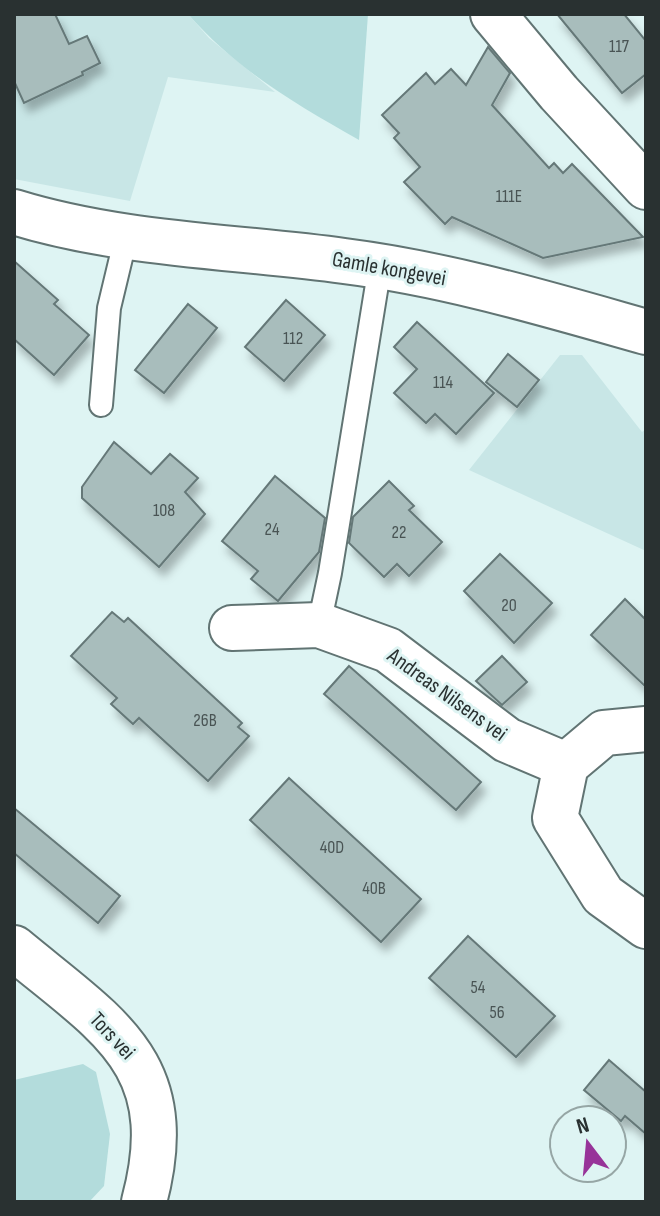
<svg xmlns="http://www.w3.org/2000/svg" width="660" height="1216" font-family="'Sofia Sans Condensed',sans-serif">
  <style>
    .built { fill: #c8e6e6 }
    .green { fill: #b3dcdc }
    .building { fill: #a8bdbc; stroke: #657878; stroke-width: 2; filter: url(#shadow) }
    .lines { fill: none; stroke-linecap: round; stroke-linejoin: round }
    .service-casing { stroke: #617473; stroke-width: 26 }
    .minor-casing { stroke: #617473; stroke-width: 48 }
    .secondary-casing { stroke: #617473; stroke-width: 48 }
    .service { stroke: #fff; stroke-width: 22 }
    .minor { stroke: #fff; stroke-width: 44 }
    .secondary { stroke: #fff; stroke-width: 44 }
    .labels { text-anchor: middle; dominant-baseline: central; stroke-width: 6; stroke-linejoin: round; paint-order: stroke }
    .number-label { font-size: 18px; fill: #495454 }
    .street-label { font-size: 22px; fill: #293131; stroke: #def4f3 }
  </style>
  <defs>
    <filter id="shadow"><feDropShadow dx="5" dy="9" stdDeviation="4" flood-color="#0004"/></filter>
  </defs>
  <rect width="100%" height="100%" fill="#def4f3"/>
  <g class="built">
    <path d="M14,14H188L209,38L275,92L168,77L130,201L14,179Z"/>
    <path d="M560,355H582L642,432L646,429V551L469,470Z"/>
  </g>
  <g class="green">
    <path d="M188,14H368L359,140C294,103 238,71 188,14Z"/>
    <path d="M83,1064L96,1072L110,1134L104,1186L89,1202H14V1080Z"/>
  </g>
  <g class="building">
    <path d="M14,14H55L69,44L87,36L100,63L82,72L83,75L24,103L14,81Z"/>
    <path d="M557,14H624L646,41V74L622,93Z"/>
    <path d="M488,47L510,73L492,105L549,168L554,163L563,173L572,164L643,237L543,258L452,217L445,224L404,182L420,167L394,138L399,133L382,115L426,73L435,84L451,69L466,85Z"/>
    <path d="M14,261L58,300L54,304L89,335L54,375L14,339Z"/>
    <path d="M286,300L325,335L284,381L245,347Z"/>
    <path d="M188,304L217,328L164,393L135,370Z"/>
    <path d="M417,322L494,393L456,434L435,414L426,423L394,393L417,369L394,347Z"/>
    <path d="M508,354L539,380L517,407L486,382Z"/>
    <path d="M114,442L151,474L170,454L198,478L185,492L205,514L159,567L82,498V487Z"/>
    <path d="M275,476L325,518L319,552L278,601L251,579L258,571L222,541Z"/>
    <path d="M389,481L414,506L409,510L442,542L409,576L397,564L384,577L349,543L353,517Z"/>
    <path d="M500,554L552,603L514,643L464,591Z"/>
    <path d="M625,599L646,620V687L591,635Z"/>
    <path d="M112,612L124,622L128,618L242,723L238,727L249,736L208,781L139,718L133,724L111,704L117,698L71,656Z"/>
    <path d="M502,656L527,682L502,705L476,681Z"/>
    <path d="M349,666L481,782L456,810L324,694Z"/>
    <path d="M289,778L421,899L381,942L250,820Z"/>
    <path d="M14,808L120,896L98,923L14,853Z"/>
    <path d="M468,936L555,1016L516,1057L429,978Z"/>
    <path d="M609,1060L646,1092V1134L625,1116L621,1121L584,1090Z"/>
  </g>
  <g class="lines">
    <g class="service-casing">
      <g id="service">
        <path d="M101,405L109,308L126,237"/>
        <path d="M319,625L330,573L380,266"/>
      </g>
    </g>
    <g class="minor-casing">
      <g id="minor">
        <path d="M493,14L559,93L646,187"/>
        <path d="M232,628L319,625L388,650L507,740L566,765"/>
        <path d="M646,729L604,733L566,765L555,818L603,895L646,926"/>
        <path d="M14,948C109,1027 181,1063 144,1202"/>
      </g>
    </g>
    <g class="secondary-casing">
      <path id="secondary" d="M14,212C121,245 234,246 344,261C447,274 547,304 646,332"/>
    </g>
    <use href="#service" class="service"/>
    <use href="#minor" class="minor"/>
    <use href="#secondary" class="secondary"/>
  </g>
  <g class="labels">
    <g class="number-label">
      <text x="619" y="46">117</text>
      <text x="509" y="196">111E</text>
      <text x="293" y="338">112</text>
      <text x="443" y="382">114</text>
      <text x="164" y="510">108</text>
      <text x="272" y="529">24</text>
      <text x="399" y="532">22</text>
      <text x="509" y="605">20</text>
      <text x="205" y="720">26B</text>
      <text x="332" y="847">40D</text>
      <text x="374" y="888">40B</text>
      <text x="478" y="987">54</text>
      <text x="497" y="1012">56</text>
    </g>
    <g class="street-label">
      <text transform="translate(389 269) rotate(10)">Gamle kongevei</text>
      <text transform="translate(447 695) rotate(36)">Andreas Nilsens vei</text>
      <text transform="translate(112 1036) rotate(47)">Tors vei</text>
    </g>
  </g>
  <rect width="660" height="1216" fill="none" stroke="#293131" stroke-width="32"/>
  <g transform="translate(588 1144) rotate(344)"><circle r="38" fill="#def4f3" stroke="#96a6a5" stroke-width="2"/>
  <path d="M0-6L14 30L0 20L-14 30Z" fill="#973399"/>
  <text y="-12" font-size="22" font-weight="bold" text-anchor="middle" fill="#293131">N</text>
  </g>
</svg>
